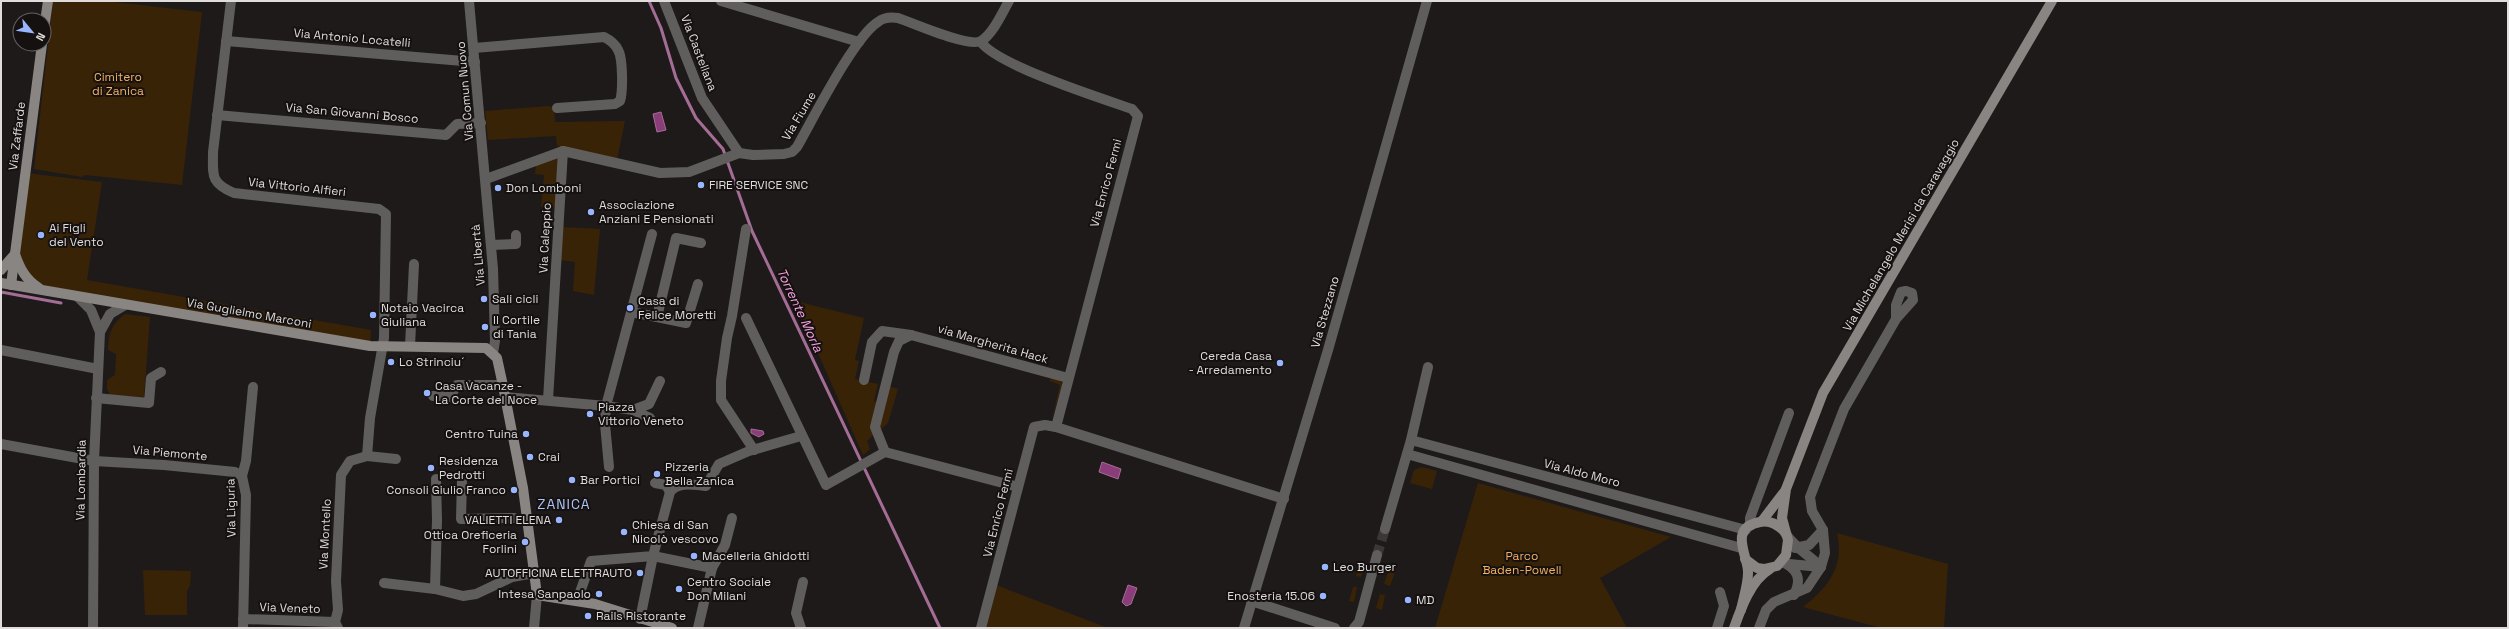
<svg xmlns="http://www.w3.org/2000/svg" width="2509" height="629" font-family="'Space Grotesk',sans-serif">
  <style>
    .green { fill: #392306 }
    .water { fill: #8a3d79; stroke: #a46d96 }
    .lines { fill: none; stroke-linecap: round; stroke-linejoin: round }
    .stream { stroke: #a46d96; stroke-width: 3 }
    .street-tunnel { stroke: #3c3737; stroke-width: 10; stroke-dasharray: 10 5; stroke-linecap: butt }
    .street { stroke: #605e5d; stroke-width: 10 }
    .secondary { stroke: #888583; stroke-width: 10 }
    .poi-dot { fill: #99b5fd; stroke: #151111; stroke-width: 1.5 }
    .labels { text-anchor: middle; dominant-baseline: central; stroke-width: 4; stroke-linejoin: round; paint-order: stroke }
    .street-label { font-size: 12px; fill: #dfdcdb; stroke: #151111 }
    .park-label { font-size: 12px; fill: #f5b05d; stroke: #151111 }
    .poi-label { font-size: 12px; fill: #dfdcdb; stroke: #151111; text-anchor: start }
    .water-label { font-size: 13px; font-style: italic; fill: #f6a1e0; stroke: #151111 }
    .quarter-label { font-size: 14px; letter-spacing: 1px; fill: #aec3f9; stroke: #151111 }
  </style>
  <rect width="100%" height="100%" fill="#1f1a1a"/>
  <g class="green">
    <path d="M53,1H104L202,12L182,185L85,175L82,177L34,169Z"/>
    <path d="M549,106L554,108L555,122L625,121L617,160L557,146L556,136L488,140L485,111Z"/>
    <path d="M560,155L556,207H541L544,175L535,174L536,165Z"/>
    <path d="M26,173L102,182L87,280L371,330L370,346L125,305L31,283L15,254Z"/>
    <path d="M562,227L600,229L594,295L573,291L575,262L560,260Z"/>
    <path d="M795,301L864,318L855,360L859,361L855,379L878,384L874,401L879,402L874,434L867,441L870,449L863,455Z"/>
    <path d="M125,314L150,317L144,397L110,395L107,389V380L115,375L116,354L108,350C109,332 111,325 125,314Z"/>
    <path d="M1051,376L1061,381L1062,385L1052,419L1060,385L1050,381Z"/>
    <path d="M888,386L898,389L888,423L878,432Z"/>
    <path d="M1422,467L1437,471L1432,489L1410,483L1414,470Z"/>
    <path d="M1478,483L1671,537L1600,578L1627,628H1435Z"/>
    <path d="M1837,533L1948,564L1944,628H1881L1803,607C1828,588 1845,566 1837,533Z"/>
    <path d="M1360,561L1366,563L1361,577L1356,576Z"/>
    <path d="M143,570L191,571L190,586L187,591V615H145Z"/>
    <path d="M1389,570L1395,572L1390,586L1384,584Z"/>
    <path d="M996,585L1108,628H986Z"/>
    <path d="M1353,587H1357L1354,602L1349,601Z"/>
    <path d="M1380,594L1385,595L1382,610L1376,608Z"/>
  </g>
  <g class="water">
    <path d="M661,112L666,130L657,132L653,114Z"/>
    <path d="M751,429L763,431L764,434L759,437L751,433Z"/>
    <path d="M1102,462L1121,469L1118,479L1099,472Z"/>
    <path d="M1128,585L1137,588L1131,604L1126,606L1122,602Z"/>
  </g>
  <g class="lines">
    <g class="stream">
      <path d="M649,1L661,28L676,78L696,118L723,149L752,231L940,628"/>
      <path d="M1,292L61,303"/>
    </g>
    <path class="street-tunnel" d="M1377,555L1385,529"/>
    <g class="street">
      <path d="M231,1L213,152C213,175 210,183 234,193L379,209L386,214L384,338L370,418L367,456L350,461L341,475L336,581L338,610L335,622L338,628"/>
      <path d="M469,1L493,269L495,341L493,353"/>
      <path d="M664,1L702,98L739,153"/>
      <path d="M721,1L859,42"/>
      <path d="M226,41L475,62"/>
      <path d="M981,42C997,65 1100,98 1132,109L1138,116L1056,427"/>
      <path d="M474,48L604,37C610,40 615,43 618,50C623,58 623,92 620,101L615,104L557,108"/>
      <path d="M217,115L446,135L457,124L481,123"/>
      <path d="M486,179L563,151L660,173L689,172L739,153L753,155L784,154L792,152L797,147C813,119 854,37 878,22C884,17 891,17 898,18C913,23 969,48 981,41C993,34 1002,13 1009,1"/>
      <path d="M746,229L732,316L727,338L721,381V400L754,450"/>
      <path d="M652,234L606,406L633,410L649,404L660,381"/>
      <path d="M491,245L516,244V235"/>
      <path d="M78,297L91,310L100,332L94,461L93,628"/>
      <path d="M631,312L657,317L676,238L701,243"/>
      <path d="M657,317L686,323L698,284"/>
      <path d="M746,318L826,485L885,452L1018,487"/>
      <path d="M100,332L110,314L125,305"/>
      <path d="M410,346L414,264"/>
      <path d="M1,350L98,369"/>
      <path d="M864,380L872,342L882,331L911,335"/>
      <path d="M433,396L450,397L457,385H503"/>
      <path d="M505,397L606,406L605,424L609,467"/>
      <path d="M96,398L149,403L151,378L161,372"/>
      <path d="M548,400L563,151"/>
      <path d="M633,410L650,418"/>
      <path d="M1411,440L1746,530"/>
      <path d="M1,444L94,461L164,465L235,472L242,476"/>
      <path d="M885,452L875,427L894,352L899,341L911,335L1068,378"/>
      <path d="M1407,454L1741,548"/>
      <path d="M367,456L396,459"/>
      <path d="M436,479L437,520L435,589L463,596L476,594L512,577L534,573"/>
      <path d="M462,480L461,519L514,518"/>
      <path d="M655,483L666,485L670,492"/>
      <path d="M1750,526V518L1789,413"/>
      <path d="M1385,529L1411,440L1428,367"/>
      <path d="M1785,533C1797,550 1807,553 1821,567"/>
      <path d="M1795,548L1809,545L1823,530"/>
      <path d="M1782,562C1798,569 1802,579 1794,595"/>
      <path d="M1789,564L1821,567"/>
      <path d="M712,568L725,545L732,518"/>
      <path d="M384,583L435,589"/>
      <path d="M577,601L591,561L653,556L670,492C678,481 694,485 706,486L719,464L749,451L801,436"/>
      <path d="M1251,601L1335,628"/>
      <path d="M243,619L335,622"/>
      <path d="M640,619L653,556L712,568L698,628"/>
      <path d="M243,628L246,495L242,476L246,461L253,387"/>
      <path d="M534,628L537,595"/>
      <path d="M801,628L796,613L803,582"/>
      <path d="M981,628L1034,427L1045,425L1056,427L1284,499"/>
      <path d="M1244,628L1328,350L1427,1"/>
      <path d="M1354,628L1359,622L1377,555"/>
      <path d="M1717,628L1724,606L1720,592"/>
      <path d="M1759,628L1766,610L1774,602L1807,588L1821,567L1825,553L1823,530L1812,511L1810,497L1844,409L1896,319L1913,300L1912,293L1906,291L1901,292L1896,305V319"/>
    </g>
    <g class="secondary">
      <path d="M44,29L48,1"/>
      <path d="M1,270L15,254C20,269 26,280 39,288"/>
      <path d="M1,283L370,346L486,348L497,358L502,381L523,488L537,595L595,604L672,628"/>
      <path d="M11,285L42,44"/>
      <path d="M1762,521L1785,491"/>
      <path d="M1745,559L1757,568L1764,569L1777,566L1786,555L1788,540L1782,518L1786,489L1823,393L2052,1"/>
      <path d="M1741,610C1743,599 1748,585 1748,573C1749,557 1727,528 1760,522C1771,520 1778,525 1785,532"/>
      <path d="M1734,628C1741,608 1751,580 1770,569"/>
    </g>
  </g>
  <g class="poi-dot">
    <circle cx="701" cy="185" r="4"/>
    <circle cx="498" cy="188" r="4"/>
    <circle cx="591" cy="212" r="4"/>
    <circle cx="41" cy="235" r="4"/>
    <circle cx="484" cy="299" r="4"/>
    <circle cx="630" cy="308" r="4"/>
    <circle cx="373" cy="315" r="4"/>
    <circle cx="485" cy="327" r="4"/>
    <circle cx="391" cy="362" r="4"/>
    <circle cx="1280" cy="363" r="4"/>
    <circle cx="427" cy="393" r="4"/>
    <circle cx="590" cy="414" r="4"/>
    <circle cx="526" cy="434" r="4"/>
    <circle cx="530" cy="457" r="4"/>
    <circle cx="431" cy="468" r="4"/>
    <circle cx="657" cy="474" r="4"/>
    <circle cx="572" cy="480" r="4"/>
    <circle cx="514" cy="490" r="4"/>
    <circle cx="559" cy="520" r="4"/>
    <circle cx="624" cy="532" r="4"/>
    <circle cx="525" cy="542" r="4"/>
    <circle cx="694" cy="556" r="4"/>
    <circle cx="1325" cy="567" r="4"/>
    <circle cx="640" cy="573" r="4"/>
    <circle cx="679" cy="589" r="4"/>
    <circle cx="599" cy="594" r="4"/>
    <circle cx="1323" cy="596" r="4"/>
    <circle cx="1408" cy="600" r="4"/>
    <circle cx="588" cy="616" r="4"/>
  </g>
  <g class="labels">
    <g class="street-label">
      <text transform="translate(352 38) rotate(5)">Via Antonio Locatelli</text>
      <text transform="translate(699 53) rotate(69)">Via Castellana</text>
      <text transform="translate(465 91) rotate(-95)">Via Comun Nuovo</text>
      <text transform="translate(352 113) rotate(5)">Via San Giovanni Bosco</text>
      <text transform="translate(799 116) rotate(-59)">Via Fiume</text>
      <text transform="translate(17 136) rotate(-83)">Via Zaffarde</text>
      <text transform="translate(1106 183) rotate(-75)">Via Enrico Fermi</text>
      <text transform="translate(297 187) rotate(6)">Via Vittorio Alfieri</text>
      <text transform="translate(1901 235) rotate(-60)">Via Michelangelo Merisi da Caravaggio</text>
      <text transform="translate(545 238) rotate(-87)">Via Caleppio</text>
      <text transform="translate(478 255) rotate(-95)">Via Libertà</text>
      <text transform="translate(1325 312) rotate(-74)">Via Stezzano</text>
      <text transform="translate(249 313) rotate(10)">Via Guglielmo Marconi</text>
      <text transform="translate(993 344) rotate(16)">via Margherita Hack</text>
      <text transform="translate(170 453) rotate(5)">Via Piemonte</text>
      <text transform="translate(1582 473) rotate(15)">Via Aldo Moro</text>
      <text transform="translate(81 480) rotate(-89)">Via Lombardia</text>
      <text transform="translate(231 508) rotate(-91)">Via Liguria</text>
      <text transform="translate(998 513) rotate(-76)">Via Enrico Fermi</text>
      <text transform="translate(325 534) rotate(-87)">Via Montello</text>
      <text transform="translate(290 608) rotate(2)">Via Veneto</text>
    </g>
    <g class="park-label">
      <text x="118" y="77">Cimitero<tspan x="118" dy="14">di Zanica</tspan></text>
      <text x="1522" y="556">Parco<tspan x="1522" dy="14">Baden-Powell</tspan></text>
    </g>
    <g class="poi-label">
      <text x="709" y="185">FIRE SERVICE SNC</text>
      <text x="506" y="188">Don Lomboni</text>
      <text x="599" y="205">Associazione<tspan x="599" dy="14">Anziani E Pensionati</tspan></text>
      <text x="49" y="228">Ai Figli<tspan x="49" dy="14">del Vento</tspan></text>
      <text x="492" y="299">Sali cicli</text>
      <text x="638" y="301">Casa di<tspan x="638" dy="14">Felice Moretti</tspan></text>
      <text x="381" y="308">Notaio Vacirca<tspan x="381" dy="14">Giuliana</tspan></text>
      <text x="493" y="320">Il Cortile<tspan x="493" dy="14">di Tania</tspan></text>
      <text x="1272" y="356" text-anchor="end">Cereda Casa<tspan x="1272" dy="14">- Arredamento</tspan></text>
      <text x="399" y="362">Lo Strinciu´</text>
      <text x="435" y="386">Casa Vacanze -<tspan x="435" dy="14">La Corte del Noce</tspan></text>
      <text x="598" y="407">Piazza<tspan x="598" dy="14">Vittorio Veneto</tspan></text>
      <text x="518" y="434" text-anchor="end">Centro Tuina</text>
      <text x="538" y="457">Crai</text>
      <text x="439" y="461">Residenza<tspan x="439" dy="14">Pedrotti</tspan></text>
      <text x="665" y="467">Pizzeria<tspan x="665" dy="14">Bella Zanica</tspan></text>
      <text x="580" y="480">Bar Portici</text>
      <text x="506" y="490" text-anchor="end">Consoli Giulio Franco</text>
      <text x="551" y="520" text-anchor="end">VALIETTI ELENA</text>
      <text x="632" y="525">Chiesa di San<tspan x="632" dy="14">Nicolò vescovo</tspan></text>
      <text x="517" y="535" text-anchor="end">Ottica Oreficeria<tspan x="517" dy="14">Forlini</tspan></text>
      <text x="702" y="556">Macelleria Ghidotti</text>
      <text x="1333" y="567">Leo Burger</text>
      <text x="632" y="573" text-anchor="end">AUTOFFICINA ELETTRAUTO</text>
      <text x="687" y="582">Centro Sociale<tspan x="687" dy="14">Don Milani</tspan></text>
      <text x="591" y="594" text-anchor="end">Intesa Sanpaolo</text>
      <text x="1315" y="596" text-anchor="end">Enosteria 15.06</text>
      <text x="1416" y="600">MD</text>
      <text x="596" y="616">Rails Ristorante</text>
    </g>
    <g class="water-label">
      <text transform="translate(800 310) rotate(65)">Torrente Morla</text>
    </g>
    <g class="quarter-label">
      <text x="564" y="504">ZANICA</text>
    </g>
  </g>
  <rect width="2509" height="629" fill="none" stroke="#dfdcdb" stroke-width="4"/>
  <g transform="translate(32 32) rotate(119)"><circle r="19" fill="#151111" stroke="#666262"/>
  <path d="M0-3L7 15L0 10L-7 15Z" fill="#99b5fd"/>
  <text y="-6" font-size="11" font-weight="bold" text-anchor="middle" fill="#dfdcdb">N</text>
  </g>
</svg>
